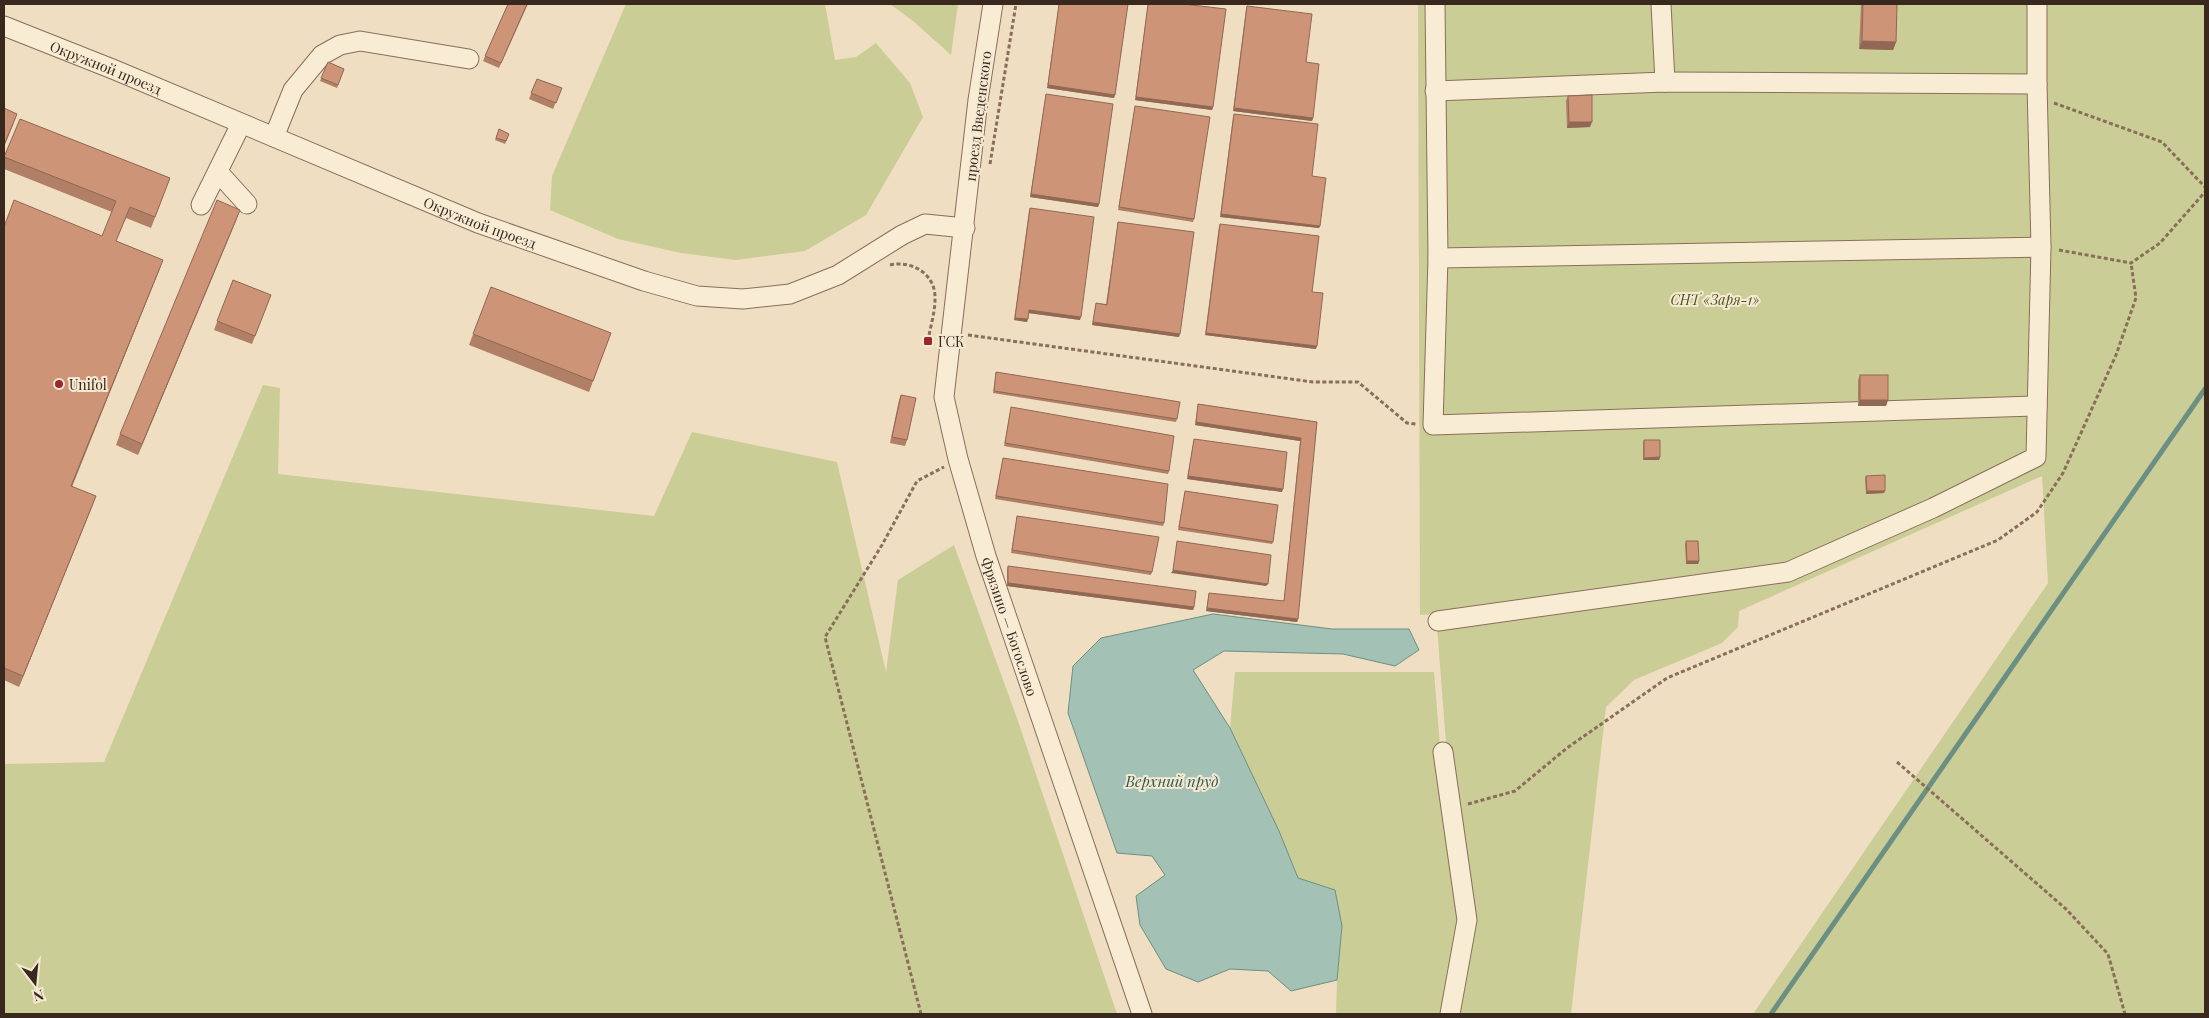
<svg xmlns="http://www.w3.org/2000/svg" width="2209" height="1018" font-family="'Playfair Display',serif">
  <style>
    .green { fill: #cbcd96 }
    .water { fill: #a4c1b6; stroke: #6b9083 }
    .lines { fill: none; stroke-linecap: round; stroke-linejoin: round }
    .stream { stroke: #6b9083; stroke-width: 5 }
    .minor-casing { stroke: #896e59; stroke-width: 21 }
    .path { stroke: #896e59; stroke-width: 3; stroke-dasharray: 4 2.5; stroke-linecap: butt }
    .minor { stroke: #f9ecd5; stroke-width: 19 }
    .wall { fill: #b17f66 }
    .shaded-wall { fill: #906853 }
    .building { fill: #ce9477; stroke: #906853 }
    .poi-dot { fill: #992732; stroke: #f6e9d2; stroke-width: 2 }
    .labels { text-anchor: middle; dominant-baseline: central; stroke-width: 4; stroke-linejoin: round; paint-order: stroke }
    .street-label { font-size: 14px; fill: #38281d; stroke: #f6e9d2 }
    .park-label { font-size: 14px; font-style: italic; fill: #4d5523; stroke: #f6e9d2 }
    .poi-label { font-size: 14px; fill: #38281d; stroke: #f6e9d2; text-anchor: start }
    .water-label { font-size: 15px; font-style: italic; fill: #2c5952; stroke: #f6e9d2 }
  </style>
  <rect width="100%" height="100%" fill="#efdec2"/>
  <g class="green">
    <path d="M626,4H825L835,60L856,57L876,43L910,83L923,117L866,215L805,251L736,260L681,253L618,239L550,210L552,176Z"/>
    <path d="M890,4H958L951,55L913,21Z"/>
    <path d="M1418,4H2205V1014H1753L2048,583L2042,476L1739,611L1738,627L1722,643L1634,680L1606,707L1571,1014H1336L1337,980L1342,926L1298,878L1279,831L1230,728L1235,672H1434L1440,746L1446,743L1436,614L1420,615Z"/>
    <path d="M263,385L280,388L278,474L654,516L692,432L837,462L886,672L898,580L954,545L1018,721L1117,1014H4V764L104,762Z"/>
  </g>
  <path class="water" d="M1213,614L1332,629H1409L1419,650L1395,666L1343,654L1224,651L1193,670L1230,728L1279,831L1298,878L1335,890L1342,926L1337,980L1291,991L1268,971L1230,969L1198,982L1166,969L1140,925L1136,896L1165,875L1152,856L1117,853L1068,713L1073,666L1101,638Z"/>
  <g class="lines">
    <path class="stream" d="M1771,1014L2205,389"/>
    <g class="minor-casing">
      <g id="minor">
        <path id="s1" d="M993,4L978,100L944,397L958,459L986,556L1142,1014"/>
        <path d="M1435,4L1438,258L1433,425L2037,406"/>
        <path d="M1661,4L1665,82"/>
        <path id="s2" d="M4,26L115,70L478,223L644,281L697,296L743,299L790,294L838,275L902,235L925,224L965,228"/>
        <path d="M1435,91L1665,82L2037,84"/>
        <path d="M274,137L293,90L322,55L340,45L360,41L469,59"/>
        <path d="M218,172L247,204"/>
        <path d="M201,205L241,124"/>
        <path d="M1438,258L2041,247"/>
        <path d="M1438,621L1788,572L1933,508L2036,457L2041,247L2037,84V4"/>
        <path d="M1443,752L1467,920L1450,1014"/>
      </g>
    </g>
    <g class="path">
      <path d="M2054,103L2162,142L2205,187"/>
      <path d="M990,164L1016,4"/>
      <path d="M2059,250L2131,263L2160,243L2205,192"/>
      <path d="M890,265C912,260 936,274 935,299C935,313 930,328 928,341"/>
      <path d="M968,335L1313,382H1358L1407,423L1416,424"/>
      <path d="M1897,762L2066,909L2108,954L2125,1014"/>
      <path d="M1468,804L1515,791L1567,748L1667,678L1998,540L2037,512L2063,473L2116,355L2136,298L2131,263"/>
      <path d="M921,1014L825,637L882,545L917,481L944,467"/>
    </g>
    <use href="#minor" class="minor"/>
  </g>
  <g class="wall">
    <path d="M508,4H528L499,68L483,61Z"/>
    <path d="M1059,4H1128L1114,98L1047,88Z"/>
    <path d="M1148,4H1183L1213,107L1212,110L1135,100Z"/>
    <path d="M1861,4H1897L1896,42L1893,50L1859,49Z"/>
    <path d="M1247,6L1306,62L1313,118L1312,121L1233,111L1246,9Z"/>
    <path d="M328,62L344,69L337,88L320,81Z"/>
    <path d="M537,79L562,88L553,109L529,99Z"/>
    <path d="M1046,94L1099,204L1098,207L1030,197Z"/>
    <path d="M1568,96L1590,127L1567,128L1566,101Z"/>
    <path d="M1135,106L1194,219L1193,222L1118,210Z"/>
    <path d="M1234,114L1312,176L1320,226L1319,228L1220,217L1233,117Z"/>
    <path d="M20,119L170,178L151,228L126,218L116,241L163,260L72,487L96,496L19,687L4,680V227L102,236L112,212L4,169V159Z"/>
    <path d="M499,129L509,134L505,144L495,140Z"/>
    <path d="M1030,208L1080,320L1029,313L1027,322L1014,320L1029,211Z"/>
    <path d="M240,210L138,455L116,445L120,434Z"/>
    <path d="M1118,222L1179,337L1092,325L1096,303L1106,304Z"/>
    <path d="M1220,224L1312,292L1316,349L1205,335L1219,226Z"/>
    <path d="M233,280L271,295L252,344L214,330Z"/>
    <path d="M491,287L611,333L589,392L469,345Z"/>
    <path d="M996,372L1177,419L1176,422L993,393Z"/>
    <path d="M1860,375L1888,400L1886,406H1858V380Z"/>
    <path d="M901,395L907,440L905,446L890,443L899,400Z"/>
    <path d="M1198,404L1317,422L1298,619L1297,622L1206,611L1209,593L1284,601L1300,441L1195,425Z"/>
    <path d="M1011,407L1169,471L1168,474L1004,446Z"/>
    <path d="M1194,439L1282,492L1187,479Z"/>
    <path d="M1644,440L1660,457L1659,460H1643V443Z"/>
    <path d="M1003,458L1164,523L1163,526L995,499Z"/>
    <path d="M1866,476L1884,493L1866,494L1865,478Z"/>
    <path d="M1185,491L1273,542L1272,544L1178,530Z"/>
    <path d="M1017,516L1152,572L1151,575L1011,553Z"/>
    <path d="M1686,541L1699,561L1698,564H1686L1685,544Z"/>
    <path d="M1008,566L1194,607L1193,610L1007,586V569Z"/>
  </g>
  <g class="shaded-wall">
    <path d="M1862,41L1896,42L1893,50L1859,49Z"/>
    <path d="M1048,85L1115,95L1114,98L1047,88Z"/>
    <path d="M1136,97L1213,107L1212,110L1135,100Z"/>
    <path d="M1234,108L1313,118L1312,121L1233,111Z"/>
    <path d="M17,114L13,125L4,147V145Z"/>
    <path d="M1569,122H1592L1590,127L1567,128Z"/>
    <path d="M1031,194L1099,204L1098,207L1030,197Z"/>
    <path d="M240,210L236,221L138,455L142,444Z"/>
    <path d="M1221,214L1320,226L1319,228L1220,217Z"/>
    <path d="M163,260L159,271L67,497L71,486Z"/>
    <path d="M1029,310L1081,317L1080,320L1028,313Z"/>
    <path d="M1015,318L1028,319L1027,322L1014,320Z"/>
    <path d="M1093,322L1180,334L1179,337L1092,325Z"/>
    <path d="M1206,333L1317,346L1316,349L1205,335Z"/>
    <path d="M1860,400H1888L1886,406H1858Z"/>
    <path d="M1196,422L1301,438L1300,441L1195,425Z"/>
    <path d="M1660,457L1659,460H1643L1644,458Z"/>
    <path d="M1188,476L1283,489L1282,492L1187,479Z"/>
    <path d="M1867,491H1885L1884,493L1866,494Z"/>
    <path d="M96,496L92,507L19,687L23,676Z"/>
    <path d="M1687,561H1699L1698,564H1686Z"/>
    <path d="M1173,570L1268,584L1266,586L1171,573Z"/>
    <path d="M1008,583L1194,607L1193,610L1007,586Z"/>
    <path d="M1207,608L1298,619L1297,622L1206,611Z"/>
  </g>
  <g class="building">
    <path d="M508,4H527L501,63L485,56Z"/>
    <path d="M1059,4H1128L1115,95L1048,85Z"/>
    <path d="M1148,4H1183L1226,9L1213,107L1136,97Z"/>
    <path d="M1863,4H1897L1896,42L1862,41Z"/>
    <path d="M1247,6L1312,14L1306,62L1319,64L1313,118L1234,108Z"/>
    <path d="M328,62L344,69L338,85L321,78Z"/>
    <path d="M537,79L562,88L556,103L531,93Z"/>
    <path d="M1046,94L1113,104L1099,204L1031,194Z"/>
    <path d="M1592,95V122H1569L1568,96Z"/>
    <path d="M1135,106L1210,117L1194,219L1119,207Z"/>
    <path d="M4,108L17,114L4,145Z"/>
    <path d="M1234,114L1318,124L1312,176L1326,178L1320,226L1221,214Z"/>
    <path d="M20,119L170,178L155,217L130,207L116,241L163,260L71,486L96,496L23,676L4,668V227L14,200L102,236L116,201L4,157Z"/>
    <path d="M499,129L509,134L506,141L496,138Z"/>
    <path d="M217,200L240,210L142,444L120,434Z"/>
    <path d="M1030,208L1094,217L1081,317L1029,310L1028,319L1015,318Z"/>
    <path d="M1118,222L1194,232L1180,334L1093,322L1096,303L1107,305Z"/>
    <path d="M1220,224L1319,236L1312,292L1323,293L1317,346L1206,333Z"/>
    <path d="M233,280L271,295L255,336L217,321Z"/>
    <path d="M491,287L611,333L593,381L473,334Z"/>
    <path d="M996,372L1180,402L1177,419L994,391Z"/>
    <rect x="1860" y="375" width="28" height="25"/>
    <path d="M901,395L916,398L907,440L892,437Z"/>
    <path d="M1198,404L1317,422L1298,619L1207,608L1209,593L1284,601L1301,438L1196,422Z"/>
    <path d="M1011,407L1174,436L1169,471L1005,443Z"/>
    <path d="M1194,439L1287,452L1283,489L1188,476Z"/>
    <path d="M1644,440H1660V457L1644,458Z"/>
    <path d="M1003,458L1168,484L1164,523L996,496Z"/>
    <path d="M1885,475V491H1867L1866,476Z"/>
    <path d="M1185,491L1278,505L1273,542L1179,527Z"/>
    <path d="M1017,516L1159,537L1152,572L1012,550Z"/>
    <path d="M1177,541L1271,555L1268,584L1173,570Z"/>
    <path d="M1686,541H1698L1699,561H1687Z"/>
    <path d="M1008,566L1196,591L1194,607L1008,583Z"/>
  </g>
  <g class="poi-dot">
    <rect x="923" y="336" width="10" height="10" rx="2.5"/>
    <circle cx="59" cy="384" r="5"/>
  </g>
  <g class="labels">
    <g class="street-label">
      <text stroke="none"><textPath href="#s2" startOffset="110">Окружной проезд</textPath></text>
      <text transform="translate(978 116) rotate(-83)">проезд Введенского</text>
      <text stroke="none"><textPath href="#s2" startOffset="515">Окружной проезд</textPath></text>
      <text stroke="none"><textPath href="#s1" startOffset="635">Фрязино — Богослово</textPath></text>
    </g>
    <g class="park-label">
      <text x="1715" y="299">СНТ «Заря-1»</text>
    </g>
    <g class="poi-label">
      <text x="938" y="341">ГСК</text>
      <text x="69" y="384">Unifol</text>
    </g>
    <g class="water-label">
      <text x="1172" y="781">Верхний пруд</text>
    </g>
  </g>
  <rect width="2209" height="1018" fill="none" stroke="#38281d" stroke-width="10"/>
  <g transform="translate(35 983) rotate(164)" stroke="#f6e9d2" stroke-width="4" paint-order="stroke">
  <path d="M0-4L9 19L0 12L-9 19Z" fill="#38281d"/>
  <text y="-8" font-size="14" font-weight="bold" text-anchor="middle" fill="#38281d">N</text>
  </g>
</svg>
